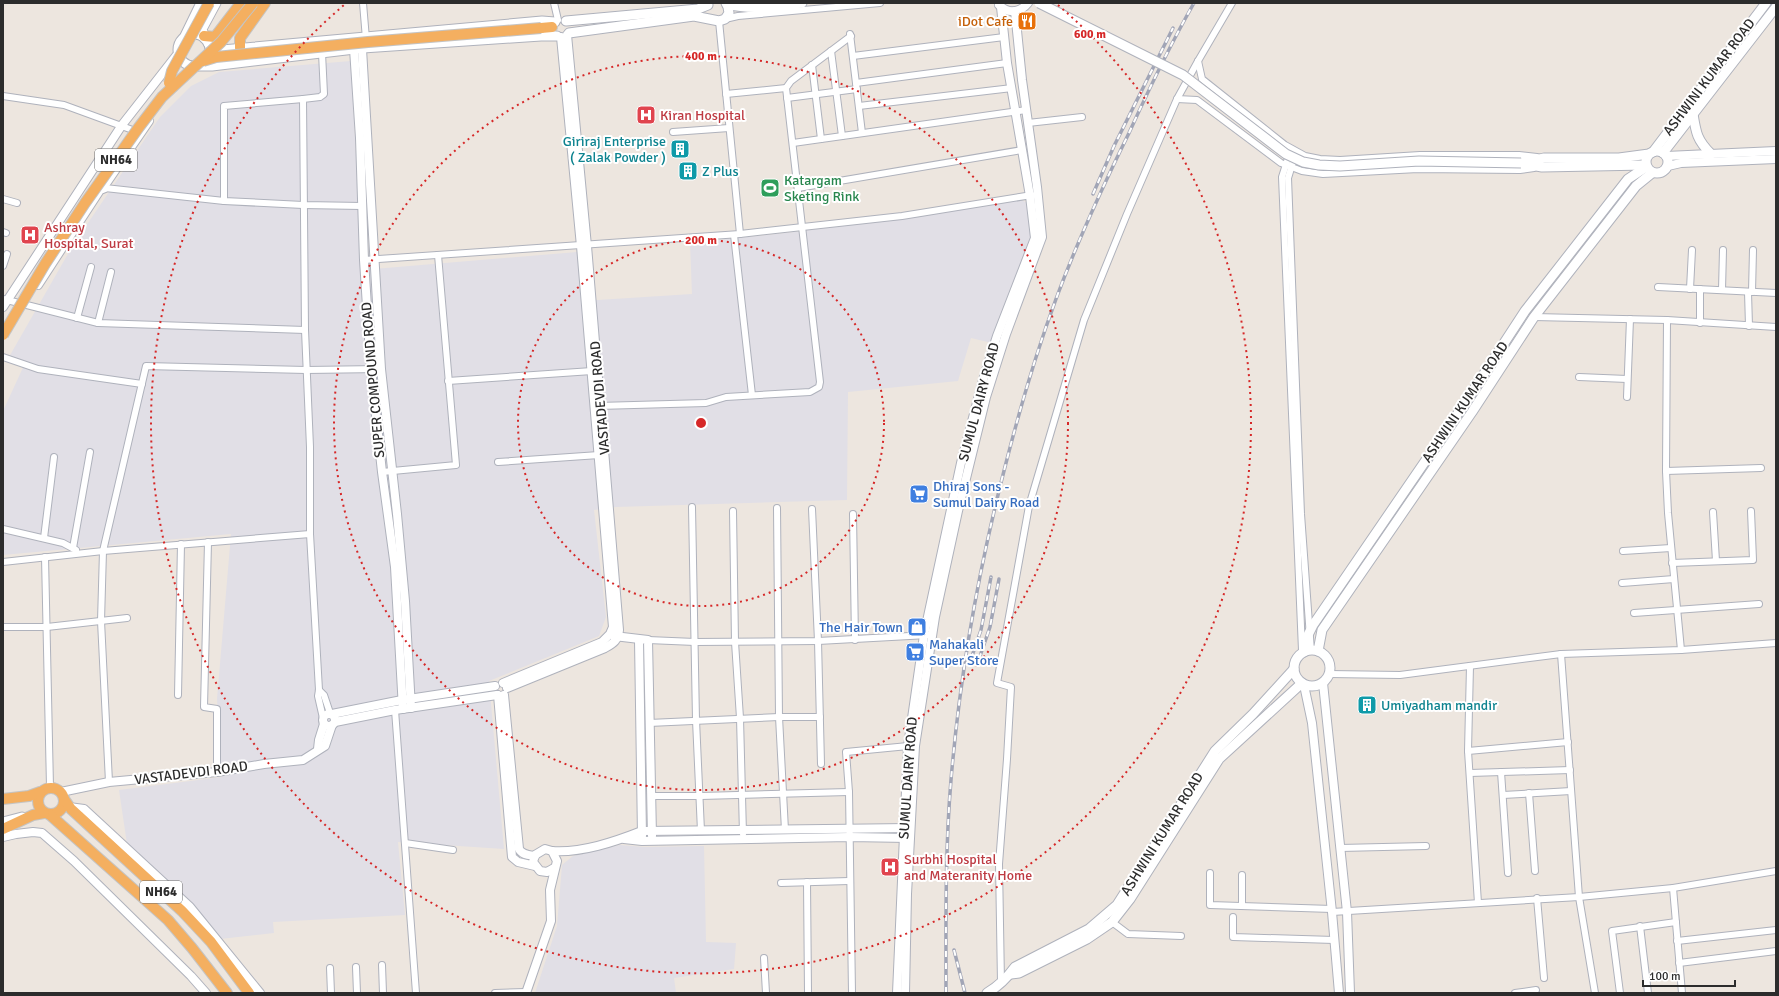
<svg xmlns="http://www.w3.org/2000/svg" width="1779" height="996" font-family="Signika,sans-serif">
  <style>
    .industrial { fill: #e1dfe6 }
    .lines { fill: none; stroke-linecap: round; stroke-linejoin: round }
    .minor-casing { stroke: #afb2bc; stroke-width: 8 }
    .tertiary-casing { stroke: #afb2bc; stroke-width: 10 }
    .secondary-casing { stroke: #afb2bc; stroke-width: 11 }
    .trunk-casing { stroke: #c4c4c4; stroke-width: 12 }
    .minor { stroke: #fff; stroke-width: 6 }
    .tertiary { stroke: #fff; stroke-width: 8 }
    .secondary { stroke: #fff; stroke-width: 9 }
    .trunk { stroke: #f4af60; stroke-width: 10 }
    .rail-casing { stroke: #a1a5b6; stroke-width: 3.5 }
    .rail { stroke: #fff; stroke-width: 2; stroke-dasharray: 6; stroke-linecap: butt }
    .secondary-bridge-casing { stroke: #afb2bc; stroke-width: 11; stroke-linecap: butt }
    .trunk-bridge-casing { stroke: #c4c4c4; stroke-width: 12; stroke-linecap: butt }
    .secondary-bridge { stroke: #fff; stroke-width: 9 }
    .trunk-bridge { stroke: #f4af60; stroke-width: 10 }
    .ring { fill: none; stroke: #d62828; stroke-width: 2; stroke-dasharray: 2 4 }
    .labels { text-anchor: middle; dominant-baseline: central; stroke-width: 4; stroke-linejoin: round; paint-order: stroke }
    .shield { fill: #fff; stroke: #6b6b6b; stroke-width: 1 }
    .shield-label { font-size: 13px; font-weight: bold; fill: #2c2c2c }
    .food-label { font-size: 14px; fill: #c56008; stroke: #fff; text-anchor: end }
    .street-label { font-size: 14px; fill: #2c2c2c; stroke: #fff }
    .health-label { font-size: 14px; fill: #be3a42; stroke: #fff; text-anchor: start }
    .culture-label { font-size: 14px; fill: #0d838f; stroke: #fff; text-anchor: start }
    .leisure-label { font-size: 14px; fill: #27864d; stroke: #fff; text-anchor: start }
    .shop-label { font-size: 14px; fill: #366cbe; stroke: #fff; text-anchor: start }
    .centre { fill: #d62828; stroke: #fff; stroke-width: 2 }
    .ring-label { font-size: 12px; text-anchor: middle; font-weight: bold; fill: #d62828; stroke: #fff; stroke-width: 4; stroke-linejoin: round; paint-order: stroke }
  </style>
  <rect width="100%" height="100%" fill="#ede6df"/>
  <g class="industrial">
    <path d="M351,61L362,270L577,252L582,301L692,294L690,243L794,232L1021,200L1030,204L1035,233L992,343L971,338L958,381L848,392L847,500L616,507L594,510L606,617L599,636L489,681L504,849L398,842L405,915L273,922L274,933L220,939L127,844L119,790L222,777L217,699L231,534L3,555V411L26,361L9,357L73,245L160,117L191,86L219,72Z"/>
    <path d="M620,845L644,847L704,846L706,942L736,943L734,969L674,978L676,993H535L557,926L562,865L573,856Z"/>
  </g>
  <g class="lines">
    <g class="minor-casing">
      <g id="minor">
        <path d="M363,3L366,39"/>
        <path d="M554,3L558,20"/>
        <path d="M725,19L738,16L880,3"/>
        <path d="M719,21L740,234"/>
        <path d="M850,34L862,133"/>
        <path d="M831,51L842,136"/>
        <path d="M322,53L324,94L320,97L303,99L305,330L310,447V534L319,690L318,696L323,718"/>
        <path d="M853,56L1004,37"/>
        <path d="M1198,61L1202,79L1285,145L1305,156L1320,159L1340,160L1420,155H1519L1537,157"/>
        <path d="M812,65L821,139"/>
        <path d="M856,83L1007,63"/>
        <path d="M726,94L786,88"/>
        <path d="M3,96L64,105L138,132"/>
        <path d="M787,98L857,89"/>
        <path d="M1177,99L1197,100L1281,163L1302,171L1323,174L1418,169L1520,170L1534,168"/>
        <path d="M859,106L1012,88"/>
        <path d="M1028,123L1082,117"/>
        <path d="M673,132L729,128"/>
        <path d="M793,143L1026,110"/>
        <path d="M1291,149L1282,177L1302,650"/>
        <path d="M1296,152L1288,178L1301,514L1311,651"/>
        <path d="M105,188L224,201L303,205L362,206"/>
        <path d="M798,188L1022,150"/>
        <path d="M3,199L17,203"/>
        <path d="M224,201V106L303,99"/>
        <path d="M3,232L6,233"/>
        <path d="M734,235L752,395"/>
        <path d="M364,260L740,234L902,216L1032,195"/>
        <path d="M3,266L7,254"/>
        <path d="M1658,287L1776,293"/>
        <path d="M1690,289L1692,250"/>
        <path d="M1722,290L1723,250"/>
        <path d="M1748,292L1749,326"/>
        <path d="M1752,292L1753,250"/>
        <path d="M3,299L98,323L305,330"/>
        <path d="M1534,317L1667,320L1776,327"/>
        <path d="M77,318L91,267"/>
        <path d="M1667,320L1666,471L1668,513L1681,650"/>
        <path d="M98,323L111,272"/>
        <path d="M1700,323V289"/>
        <path d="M3,357L38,369L142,384"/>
        <path d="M1579,377L1627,379"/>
        <path d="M448,381L592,371"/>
        <path d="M1627,397L1630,319"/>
        <path d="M598,406L706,403L726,397L810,392L819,387L820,382L786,88L791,81L851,36"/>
        <path d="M498,462L599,455"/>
        <path d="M1666,471L1761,468"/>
        <path d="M382,472L456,465L438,255"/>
        <path d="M692,507L696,720L701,831"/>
        <path d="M777,508L779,717L785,830"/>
        <path d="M812,509L818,641L821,764"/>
        <path d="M733,511L735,642L740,718L743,834"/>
        <path d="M1713,512L1716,561"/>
        <path d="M853,514L855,640"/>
        <path d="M3,529L63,543L76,550"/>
        <path d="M44,538L54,457"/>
        <path d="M208,542L204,707L217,709V772"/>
        <path d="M73,548L90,452"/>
        <path d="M1623,551L1671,548"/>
        <path d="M45,557L50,787"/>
        <path d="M3,562L103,551L310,534"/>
        <path d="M1672,563L1753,560L1751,511"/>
        <path d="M1622,583L1674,579"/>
        <path d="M1634,613L1759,604"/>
        <path d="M3,627H47L127,618"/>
        <path d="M648,640L695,642L818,641L928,635"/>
        <path d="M1561,654L1579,897L1595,993"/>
        <path d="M1329,674L1400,675L1561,654L1681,650L1776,643"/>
        <path d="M319,690L324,695L330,713"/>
        <path d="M178,695L181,544"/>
        <path d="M395,710L416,993"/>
        <path d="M649,723L779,717H820"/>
        <path d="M1468,751L1470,666"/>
        <path d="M1501,772L1508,873"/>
        <path d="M1470,773L1570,770"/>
        <path d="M109,782L101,621L103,551L146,366L306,370L381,369"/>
        <path d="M1529,793L1535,871"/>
        <path d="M1503,795L1571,791"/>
        <path d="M651,796H701L849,792"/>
        <path d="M405,843L453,850"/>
        <path d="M1340,848L1426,846"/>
        <path d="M1210,873V905L1332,909"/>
        <path d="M807,882L808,993"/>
        <path d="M781,883L849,881"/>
        <path d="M1673,888L1682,993"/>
        <path d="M1537,898L1544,978"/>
        <path d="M1478,903L1468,751L1568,742"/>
        <path d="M1242,906V875"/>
        <path d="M1332,912L1579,897L1673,888L1776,871"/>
        <path d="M1233,917V937L1334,940"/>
        <path d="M1112,922L1128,934L1181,936"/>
        <path d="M1640,926L1648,993"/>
        <path d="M1677,941L1776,930"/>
        <path d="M764,958L766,993"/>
        <path d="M1679,963L1776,951"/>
        <path d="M382,965L383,993"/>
        <path d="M356,967L357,993"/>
        <path d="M330,968L331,993"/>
        <path d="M1001,983L999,864L1007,759L1011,687L997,683L1029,506L1084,320L1127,214L1177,99L1198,61L1232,3"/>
        <path d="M495,993L526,992"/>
        <path d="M852,993L849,792L846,752L908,746"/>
        <path d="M1515,993L1536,990"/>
        <path d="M1620,993L1612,931L1676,922"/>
      </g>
    </g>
    <g class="tertiary-casing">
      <g id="tertiary">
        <path d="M999,5C1008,14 1020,13 1028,3"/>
        <path d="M354,49L360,138L364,260L371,369L382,472L395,567L403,709"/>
        <path d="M362,49L381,369L397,514L405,601L411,708"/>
        <path d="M1666,156L1776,151"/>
        <path d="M1666,169L1668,166L1681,163L1776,159"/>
        <path d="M103,188L149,121"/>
        <path d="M38,285L100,190L105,188"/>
        <path d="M3,307L122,125L176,56"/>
        <path d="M614,636L648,640L652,836"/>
        <path d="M639,640L642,836"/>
        <path d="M503,683L602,642L610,634L613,627L581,246L561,37"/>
        <path d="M1323,683L1347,912L1350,993"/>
        <path d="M1304,685L1312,723L1332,912L1339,993"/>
        <path d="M507,688L605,648C614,643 618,640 619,630L587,246L567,35"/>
        <path d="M498,695L512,857L518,862L535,866"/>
        <path d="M504,695L519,849C522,855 529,855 535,856"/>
        <circle cx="329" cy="720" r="6"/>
        <path d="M332,714L402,700L495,686"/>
        <path d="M335,722L395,710L497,695"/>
        <path d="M318,749L319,740L324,724"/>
        <path d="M61,792L109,782L217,772L264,764L303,760L325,746L332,725"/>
        <path d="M69,807L84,809L190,907L260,993"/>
        <path d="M3,837L16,834L33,832L42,833L74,861L191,976L206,993"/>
        <path d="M624,839L642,841L849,837L908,838"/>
        <path d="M552,851C582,853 614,842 642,831L909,828"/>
        <path d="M526,993L551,921L550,890L557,861L552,851L545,849L535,855L533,862L540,871L547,872L554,868"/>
        <path d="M897,993L908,746L924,635L961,463L983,380L997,336L1035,238L1030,196L1007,63L1001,7"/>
        <path d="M905,993L907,894L915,746L935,617L958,511L986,397L1006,334L1042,237L1037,187L1022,80L1015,11"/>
      </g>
    </g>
    <g class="secondary-casing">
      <g id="secondary">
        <path d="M727,4C752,11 777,6 802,3"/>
        <path d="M566,21L698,9L708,5"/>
        <path d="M569,33L694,16L719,21L725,19L729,13L728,7L726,3"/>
        <circle cx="194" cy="50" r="16"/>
        <path d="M205,39L202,29L216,3"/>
        <path d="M183,40L201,3"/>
        <path d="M208,43L222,50L542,21L555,22"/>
        <path d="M195,66H212L363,48L541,36H557"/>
        <path d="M1693,114C1696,133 1697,140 1711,154"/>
        <circle cx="1657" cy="162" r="11"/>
        <path d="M1653,152L1766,3"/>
        <path d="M1663,153L1776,7"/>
        <path d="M1521,163L1544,158H1619L1649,154"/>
        <path d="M1525,164L1542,167L1646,165"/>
        <circle cx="1312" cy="668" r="18"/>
        <path d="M1318,651L1322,630L1472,412L1534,317L1636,186L1652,173"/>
        <path d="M1304,652L1308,635L1313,625L1463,406L1525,311L1628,179L1646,167"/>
        <path d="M3,822L22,817"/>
        <path d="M1011,974L1019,973L1087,939L1112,922L1130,899L1219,759L1302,683"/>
        <path d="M987,993C999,986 1007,978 1015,967L1089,929L1117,905L1215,751L1253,714L1294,669"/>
      </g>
    </g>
    <g class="trunk-casing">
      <g id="trunk">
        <path d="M541,28L552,27"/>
        <path d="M204,36L215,37L241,3"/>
        <path d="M240,48V38L265,3"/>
        <circle cx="51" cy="801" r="13"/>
        <path d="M3,799L29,796L40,792"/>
        <path d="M64,799L71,809L182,911L211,942L249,993"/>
        <path d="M49,814L168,920L192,948L227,993"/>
        <path d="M3,829L33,815L44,813"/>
      </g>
    </g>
    <use href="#minor" class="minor"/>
    <use href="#tertiary" class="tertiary"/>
    <use href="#secondary" class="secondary"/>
    <use href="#trunk" class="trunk"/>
    <g class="rail-casing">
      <g id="rail">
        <path d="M1093,194L1114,146L1173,28"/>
        <path d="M971,659L981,630L991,577"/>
        <path d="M979,659L990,627L999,579"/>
        <path d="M954,950L965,993"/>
        <path d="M946,993C946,922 945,851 951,780C960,673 979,567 1006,463C1020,408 1036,353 1056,299C1077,242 1102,188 1129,133C1149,89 1170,45 1194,3"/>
      </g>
    </g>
    <use href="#rail" class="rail"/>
    <g class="secondary-bridge-casing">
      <path id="secondary-bridge" d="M1039,3L1183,75L1286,154L1303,162L1319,165L1340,166L1419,161L1521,163"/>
    </g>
    <g class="trunk-bridge-casing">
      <g id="trunk-bridge">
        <path d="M203,61L216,57L368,42L541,28"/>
        <path d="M169,83L172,71L209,3"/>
        <path d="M3,335L45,264L85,203L139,127L162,97L221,42L253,3"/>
      </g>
    </g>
    <use href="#secondary-bridge" class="secondary-bridge"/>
    <use href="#trunk-bridge" class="trunk-bridge"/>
  </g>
  <g class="ring">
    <circle cx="701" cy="423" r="183"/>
    <circle cx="701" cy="423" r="367"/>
    <path d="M1058 5A550 550 0 1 1 344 5"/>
  </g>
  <defs>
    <g id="restaurant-square" transform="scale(1)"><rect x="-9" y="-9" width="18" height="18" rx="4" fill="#e8710a" stroke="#fff"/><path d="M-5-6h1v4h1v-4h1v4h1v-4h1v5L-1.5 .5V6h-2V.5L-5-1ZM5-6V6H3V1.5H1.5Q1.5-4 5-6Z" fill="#fff"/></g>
    <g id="hospital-square" transform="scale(1)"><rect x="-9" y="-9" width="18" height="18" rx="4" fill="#e0444e" stroke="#fff"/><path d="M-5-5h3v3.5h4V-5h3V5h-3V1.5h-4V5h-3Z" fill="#fff"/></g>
    <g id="building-square" transform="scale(1)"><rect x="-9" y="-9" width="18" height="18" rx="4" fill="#0f9aa8" stroke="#fff"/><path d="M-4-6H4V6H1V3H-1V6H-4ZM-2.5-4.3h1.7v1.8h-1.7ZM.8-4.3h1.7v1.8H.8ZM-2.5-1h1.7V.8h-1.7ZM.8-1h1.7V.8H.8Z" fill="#fff"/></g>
    <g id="stadium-square" transform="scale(1)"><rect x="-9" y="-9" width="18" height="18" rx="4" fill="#2e9e5b" stroke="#fff"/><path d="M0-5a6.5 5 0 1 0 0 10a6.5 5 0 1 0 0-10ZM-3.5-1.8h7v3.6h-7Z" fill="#fff"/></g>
    <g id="supermarket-square" transform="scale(1)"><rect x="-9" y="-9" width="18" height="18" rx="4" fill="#3f7fe0" stroke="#fff"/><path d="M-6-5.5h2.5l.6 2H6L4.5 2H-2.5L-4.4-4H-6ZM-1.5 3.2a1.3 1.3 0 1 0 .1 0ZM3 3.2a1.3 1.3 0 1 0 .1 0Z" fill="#fff"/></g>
    <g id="shop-square" transform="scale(1)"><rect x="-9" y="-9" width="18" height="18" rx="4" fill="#3f7fe0" stroke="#fff"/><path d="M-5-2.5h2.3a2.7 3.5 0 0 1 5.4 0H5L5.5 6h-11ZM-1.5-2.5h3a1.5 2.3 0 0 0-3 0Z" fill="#fff"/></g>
  </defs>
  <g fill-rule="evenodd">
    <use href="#restaurant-square" x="1027" y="21"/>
    <use href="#hospital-square" x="646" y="115"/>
    <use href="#building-square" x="680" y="149"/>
    <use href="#building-square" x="688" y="171"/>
    <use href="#stadium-square" x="770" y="188"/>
    <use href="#hospital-square" x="30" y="235"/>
    <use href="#supermarket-square" x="919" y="494"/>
    <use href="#shop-square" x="917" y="627"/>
    <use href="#supermarket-square" x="915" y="652"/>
    <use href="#building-square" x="1367" y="705"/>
    <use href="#hospital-square" x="890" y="867"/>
  </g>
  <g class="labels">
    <g class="shield">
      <rect x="95" y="149" width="42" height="22" rx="3"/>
      <rect x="140" y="881" width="42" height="22" rx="3"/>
    </g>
    <g class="shield-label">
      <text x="116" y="160">NH64</text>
      <text x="161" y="892">NH64</text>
    </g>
    <g class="food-label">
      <text x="1013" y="21">iDot Cafe</text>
    </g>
    <g class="street-label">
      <text transform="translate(1709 77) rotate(-53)">ASHWINI KUMAR ROAD</text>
      <text transform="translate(373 380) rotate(-95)">SUPER COMPOUND ROAD</text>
      <text transform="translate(600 398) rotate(-95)">VASTADEVDI ROAD</text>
      <text transform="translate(979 402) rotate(-75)">SUMUL DAIRY ROAD</text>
      <text transform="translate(1465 402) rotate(-56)">ASHWINI KUMAR ROAD</text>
      <text transform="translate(191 773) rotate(-7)">VASTADEVDI ROAD</text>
      <text transform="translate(908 778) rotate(-86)">SUMUL DAIRY ROAD</text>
      <text transform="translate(1162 834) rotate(-58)">ASHWINI KUMAR ROAD</text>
    </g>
    <g class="health-label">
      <text x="660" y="115">Kiran Hospital</text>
      <text x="44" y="227">Ashray<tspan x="44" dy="16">Hospital, Surat</tspan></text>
      <text x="904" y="859">Surbhi Hospital<tspan x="904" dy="16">and Materanity Home</tspan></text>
    </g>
    <g class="culture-label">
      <text x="666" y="141" text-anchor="end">Giriraj Enterprise<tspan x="666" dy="16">( Zalak Powder )</tspan></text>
      <text x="702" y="171">Z Plus</text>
      <text x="1381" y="705">Umiyadham mandir</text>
    </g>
    <g class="leisure-label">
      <text x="784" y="180">Katargam<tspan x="784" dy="16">Sketing Rink</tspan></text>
    </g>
    <g class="shop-label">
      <text x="933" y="486">Dhiraj Sons -<tspan x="933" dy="16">Sumul Dairy Road</tspan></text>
      <text x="903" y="627" text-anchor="end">The Hair Town</text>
      <text x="929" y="644">Mahakali<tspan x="929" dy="16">Super Store</tspan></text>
    </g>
  </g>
  <circle cx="701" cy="423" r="6" class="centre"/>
  <g class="ring-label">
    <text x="1090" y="38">600 m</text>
    <text x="701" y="60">400 m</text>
    <text x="701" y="244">200 m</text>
  </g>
  <rect width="1779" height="996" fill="none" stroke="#2c2c2c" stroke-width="8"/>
  <path d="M1643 980v6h92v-6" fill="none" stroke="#2c2c2c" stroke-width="2"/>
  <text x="1649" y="980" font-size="12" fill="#2c2c2c" stroke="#ffffff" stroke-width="3" paint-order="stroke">100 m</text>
</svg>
